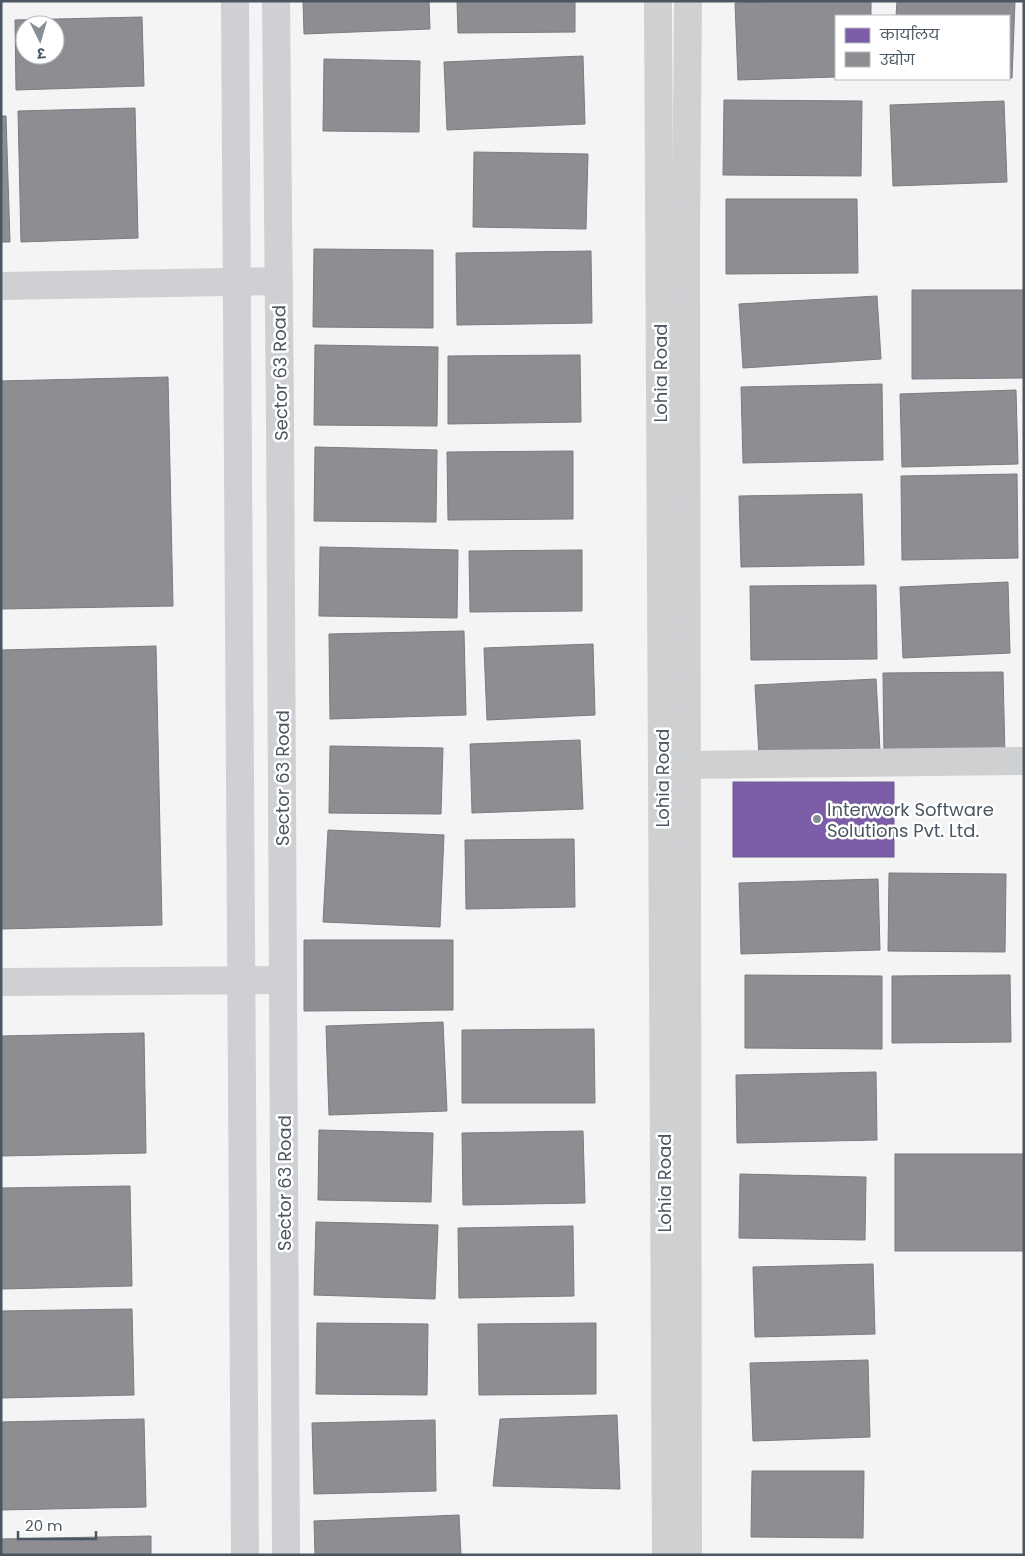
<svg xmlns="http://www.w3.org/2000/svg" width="1025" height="1556" font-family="Poppins,'Noto Sans Devanagari',sans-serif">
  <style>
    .offices { fill: #7b5ea7; stroke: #6c5c92 }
    .industry { fill: #8d8d92; stroke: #797c83; fill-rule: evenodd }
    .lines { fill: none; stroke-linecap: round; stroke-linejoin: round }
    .street { stroke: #ced0d2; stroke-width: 28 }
    .secondary { stroke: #ced0d4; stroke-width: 28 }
    .poi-dot { fill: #868d94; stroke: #fff; stroke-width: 2 }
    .labels { text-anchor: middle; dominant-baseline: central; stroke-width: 5; stroke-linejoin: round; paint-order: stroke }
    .street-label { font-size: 18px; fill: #4a5661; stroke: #fff }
    .poi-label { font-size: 18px; fill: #4a5661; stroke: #fff; text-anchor: start }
  </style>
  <rect width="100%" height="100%" fill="#f4f4f4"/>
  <rect class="offices" x="733" y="782" width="161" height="75"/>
  <g class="industry">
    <path d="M303,1H429L430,29L304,34Z"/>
    <path d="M457,1H575V32L458,33Z"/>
    <path d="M780,1H871V16H836V77L738,80L735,3Z"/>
    <path d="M897,1H1015L1012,78H1009V16H896Z"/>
    <path d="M142,17L144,86L16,90L15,20ZM25,25H55V55H25Z"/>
    <path d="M583,56L585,124L447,130L444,62Z"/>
    <path d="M324,59L420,61L419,132L323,131Z"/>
    <path d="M724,100L862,101L861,176L723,175Z"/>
    <path d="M1004,101L1007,182L893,186L890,105Z"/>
    <path d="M135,108L138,238L21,242L18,111Z"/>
    <path d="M1,116H6L10,242H1Z"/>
    <path d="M474,152L588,154L586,229L473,227Z"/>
    <path d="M726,199H857L858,273L726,274Z"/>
    <path d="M314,249L433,250V328L313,327Z"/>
    <path d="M591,251L592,323L457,325L456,253Z"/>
    <path d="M912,290H1024V378L912,379Z"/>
    <path d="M877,296L881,359L743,368L739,304Z"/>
    <path d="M315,345L438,347L437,426L314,425Z"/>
    <path d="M580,355L581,422L448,424V356Z"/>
    <path d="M168,377L173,606L1,609V381Z"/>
    <path d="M882,384L883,460L743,463L741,387Z"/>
    <path d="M1016,390L1018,464L902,467L900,394Z"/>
    <path d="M315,447L437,450L436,522L314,521Z"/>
    <path d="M573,451V519L448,520L447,452Z"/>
    <path d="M1017,474L1018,558L902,560L901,476Z"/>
    <path d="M862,494L864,565L741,567L739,496Z"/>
    <path d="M320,547L458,550L457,618L319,616Z"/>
    <path d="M582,550V611L470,612L469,551Z"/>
    <path d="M1008,582L1010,653L903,658L900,587Z"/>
    <path d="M876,585L877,659L751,660L750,586Z"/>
    <path d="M464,631L466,715L330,719L329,634Z"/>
    <path d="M593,644L595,715L487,720L484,648Z"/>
    <path d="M156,646L162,925L1,929V650Z"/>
    <path d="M1003,672L1005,757L884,759L883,673Z"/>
    <path d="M876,679L880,750L759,756L755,685Z"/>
    <path d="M580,740L583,809L472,813L470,744Z"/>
    <path d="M330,746L443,748L441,814L329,813Z"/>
    <path d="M328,830L444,835L440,927L323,922Z"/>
    <path d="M574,839L575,907L466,909L465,840Z"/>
    <path d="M889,873L1006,874L1005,952L888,951Z"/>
    <path d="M878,879L880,950L741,954L739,883Z"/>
    <path d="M304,940H453V1010L304,1011Z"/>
    <path d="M745,975L882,976V1049L745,1048Z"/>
    <path d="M1010,975L1011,1042L892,1043V976Z"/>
    <path d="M443,1022L447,1111L329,1115L326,1026Z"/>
    <path d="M594,1029L595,1103H462V1030Z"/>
    <path d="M144,1033L146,1153L1,1156V1036Z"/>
    <path d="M876,1072L877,1140L737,1143L736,1075Z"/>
    <path d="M319,1130L433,1133L431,1202L318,1200Z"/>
    <path d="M583,1131L585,1203L463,1205L462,1133Z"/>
    <rect x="895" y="1154" width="129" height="97"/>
    <path d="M740,1174L866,1177L865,1240L739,1238Z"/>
    <path d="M130,1186L132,1286L1,1289V1188Z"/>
    <path d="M316,1222L438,1225L435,1299L314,1295Z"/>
    <path d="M573,1226L574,1296L459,1298L458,1228Z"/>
    <path d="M873,1264L875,1334L755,1337L753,1267Z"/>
    <path d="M132,1309L134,1395L1,1398V1311Z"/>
    <path d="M317,1323L428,1324L427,1395L316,1394Z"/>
    <path d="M596,1323V1394L479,1395L478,1324Z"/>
    <path d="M868,1360L870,1437L753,1441L750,1363Z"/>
    <path d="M617,1415L620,1489L493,1486L500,1419Z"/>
    <path d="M144,1419L146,1507L1,1510V1422Z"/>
    <path d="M435,1420L436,1491L314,1494L312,1423Z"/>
    <path d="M752,1471H864L863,1538L751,1537Z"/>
    <path d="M459,1515L461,1555H315L314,1521Z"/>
    <path d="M151,1536V1555H1V1539Z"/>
  </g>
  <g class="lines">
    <g class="street">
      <path d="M658,1L666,1555"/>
      <path d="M688,1L686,234L688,1555"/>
      <path d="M687,765L1024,761"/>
    </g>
    <g class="secondary">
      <path d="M235,1L245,1555"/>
      <path d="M276,1L280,419L286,1555"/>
      <path d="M1,286L279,281"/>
      <path d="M1,982L283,980"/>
    </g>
  </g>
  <circle class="poi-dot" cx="817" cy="819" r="5"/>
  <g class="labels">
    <g class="street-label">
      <text transform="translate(280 373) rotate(-91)">Sector 63 Road</text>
      <text transform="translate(660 373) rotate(-90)">Lohia Road</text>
      <text transform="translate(282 778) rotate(-90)">Sector 63 Road</text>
      <text transform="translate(662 778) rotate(-90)">Lohia Road</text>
      <text transform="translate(284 1183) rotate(-90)">Sector 63 Road</text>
      <text transform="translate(664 1183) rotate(-90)">Lohia Road</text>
    </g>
    <g class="poi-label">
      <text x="827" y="809">Interwork Software<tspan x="827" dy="21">Solutions Pvt. Ltd.</tspan></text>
    </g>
  </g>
  <rect width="1025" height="1556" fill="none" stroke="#4a5661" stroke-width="5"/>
  <rect x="835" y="15" width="175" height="65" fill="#ffffff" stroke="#b7bbc0"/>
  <rect x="845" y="28" width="25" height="15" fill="#7b5ea7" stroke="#b7bbc0"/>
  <text x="880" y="40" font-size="15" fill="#4a5661">कार्यालय</text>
  <rect x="845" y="52" width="25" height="15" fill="#8d8d92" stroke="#b7bbc0"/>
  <text x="880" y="65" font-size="15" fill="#4a5661">उद्योग</text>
  <g transform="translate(40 40) rotate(175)"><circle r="24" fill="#ffffff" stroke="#b7bbc0"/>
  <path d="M0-4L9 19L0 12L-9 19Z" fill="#868d94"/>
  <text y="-8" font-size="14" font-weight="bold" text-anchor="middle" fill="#4a5661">उ</text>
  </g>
  <path d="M18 1531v8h78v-8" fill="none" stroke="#4a5661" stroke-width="2.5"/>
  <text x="25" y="1531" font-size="15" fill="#4a5661" stroke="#ffffff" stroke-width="4" paint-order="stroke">20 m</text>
</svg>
